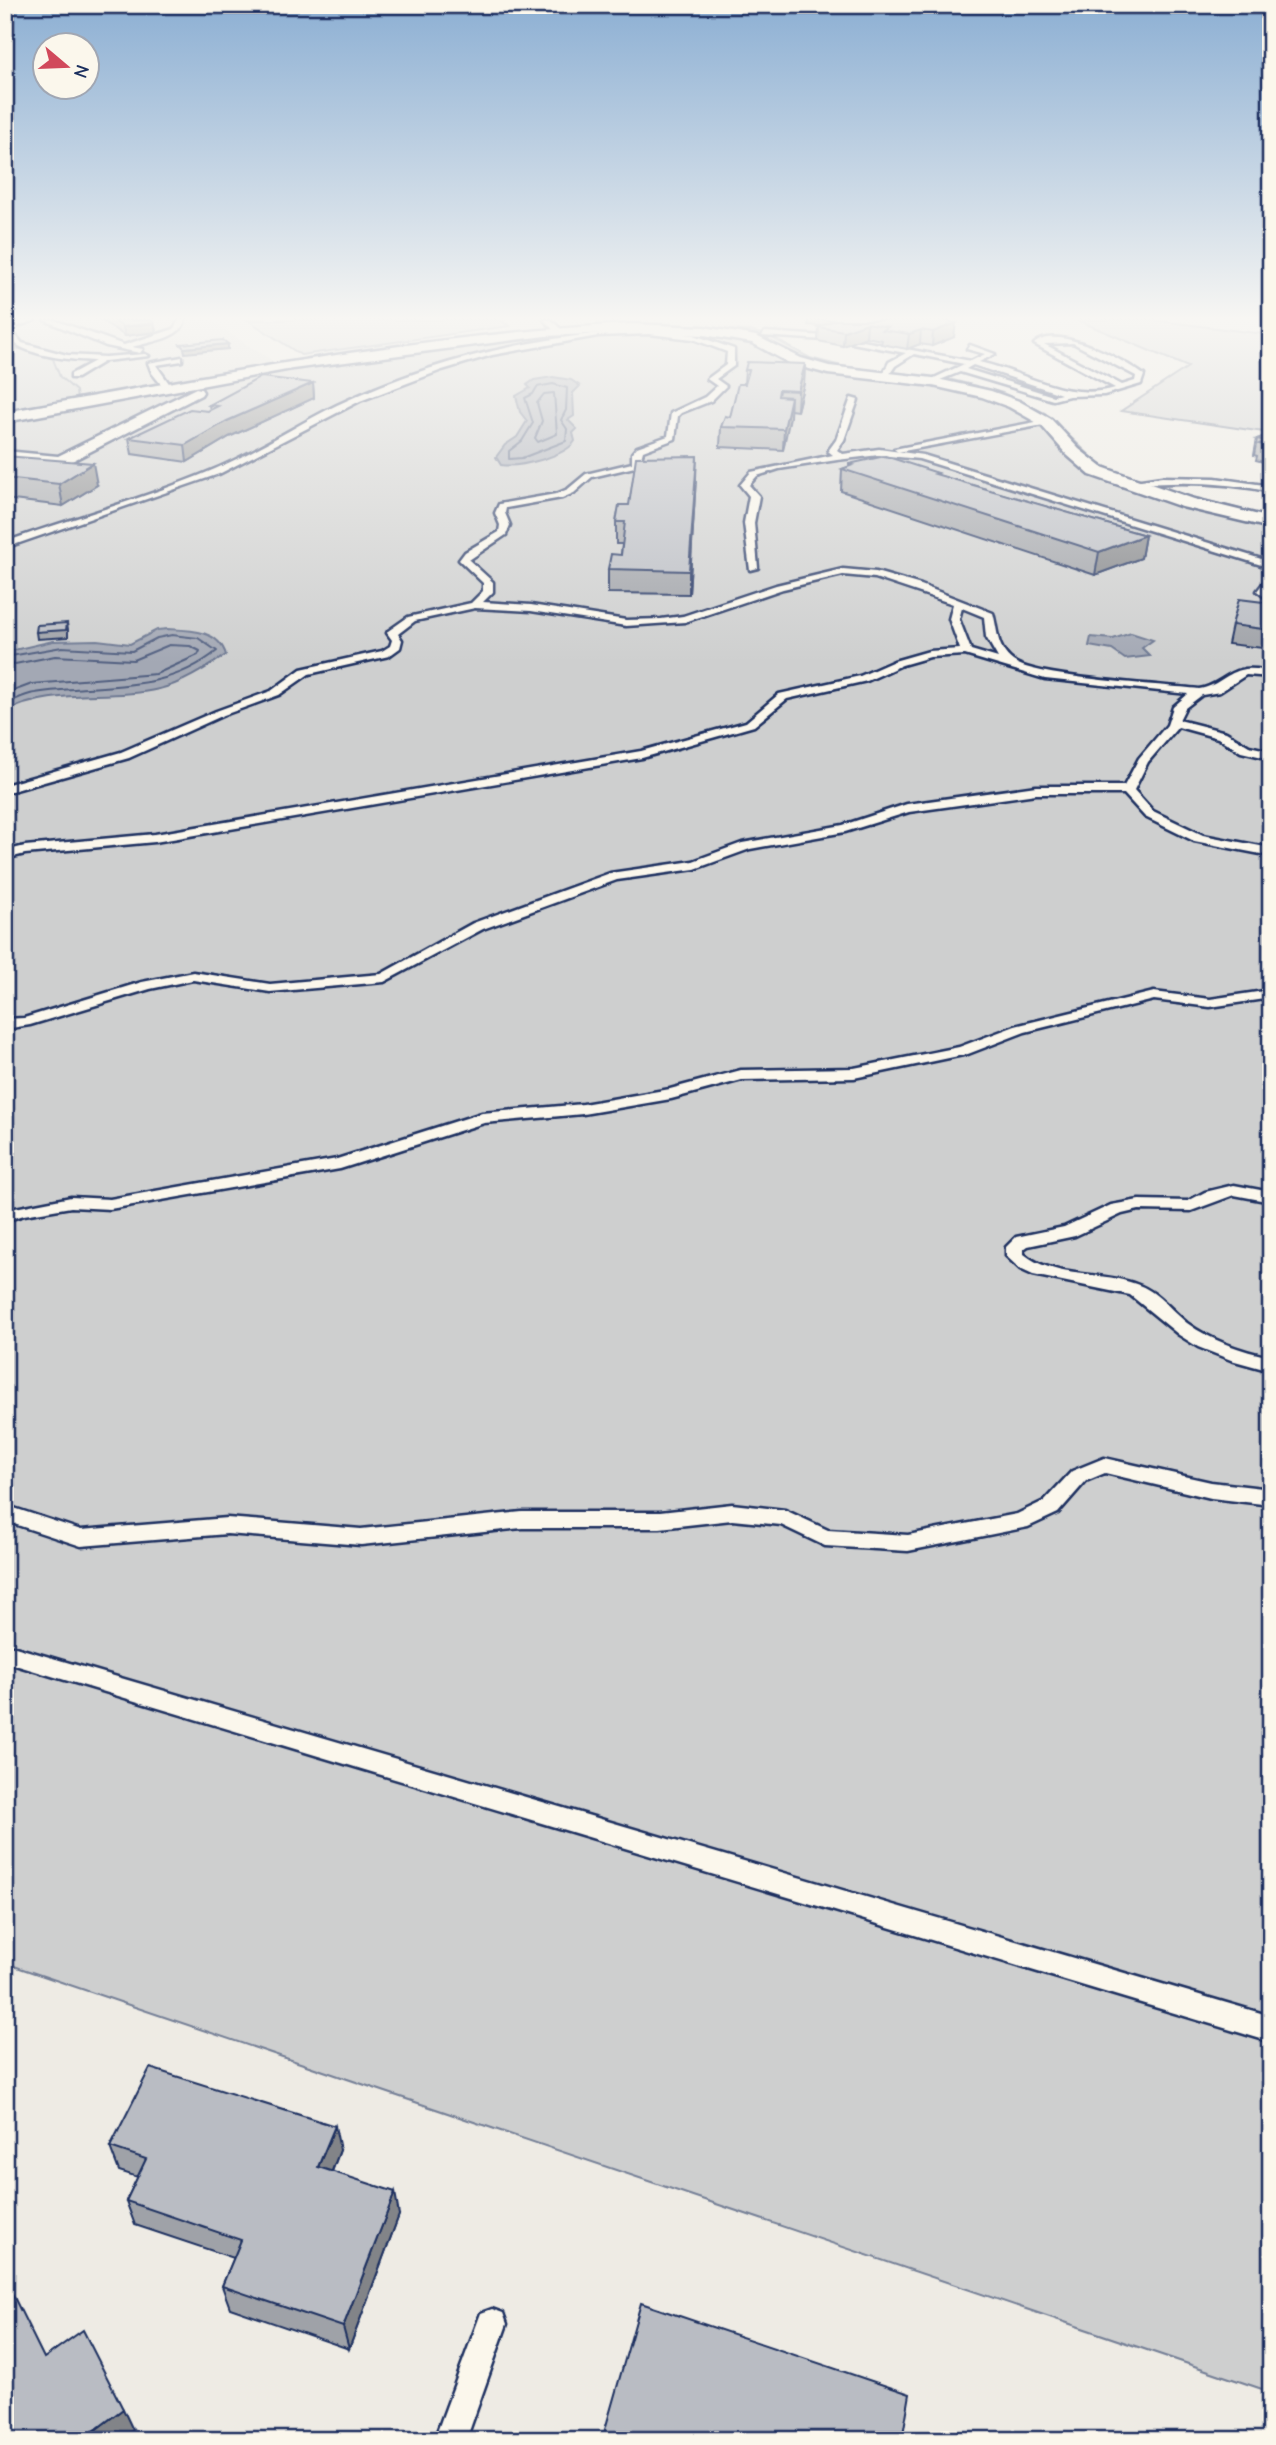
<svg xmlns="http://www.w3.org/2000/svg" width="1276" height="2445" font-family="'Comic Neue',sans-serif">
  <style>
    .built { fill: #deddda }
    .green { fill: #cecfcf; stroke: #747f96; stroke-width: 2 }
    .water { fill: #a3a8b4; stroke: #6d7892; stroke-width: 2 }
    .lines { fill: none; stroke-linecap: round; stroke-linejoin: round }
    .shore { stroke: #515f80; stroke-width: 2 }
    .lane-casing { stroke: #1b2f5e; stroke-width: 5 }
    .street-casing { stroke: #1b2f5e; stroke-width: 5 }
    .lane { fill: #fbf7ec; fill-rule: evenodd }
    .street { fill: #fbf7ec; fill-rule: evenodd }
    .wall { fill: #9fa2a8; stroke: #1b2f5e; stroke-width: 2 }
    .shaded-wall { fill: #828488; stroke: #1b2f5e; stroke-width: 2 }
    .building { fill: #b9bcc3; stroke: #1b2f5e; stroke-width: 2 }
  </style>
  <rect width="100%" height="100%" fill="#eeebe4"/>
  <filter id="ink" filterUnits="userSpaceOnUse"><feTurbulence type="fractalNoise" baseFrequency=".0143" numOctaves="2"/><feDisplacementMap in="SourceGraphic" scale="14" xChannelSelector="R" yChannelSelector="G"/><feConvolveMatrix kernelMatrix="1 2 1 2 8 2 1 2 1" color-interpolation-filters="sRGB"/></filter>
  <g filter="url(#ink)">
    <path class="built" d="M5,320H209L282,367L77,403L76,391L26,350L5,347Z"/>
    <g class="green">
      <path d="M248,320H500L510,326L301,355Z"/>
      <path d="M1077,320H1153L1271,335V433L1121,411L1188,367Z"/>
      <path d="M615,325L751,331L769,336L810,358L853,369L949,379L1003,393L1045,413L1098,463L1123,475L1166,490L1271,517V2392L5,1963V347L26,350L53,359L60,377L76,391L77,400L284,362L436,345L539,331Z"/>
    </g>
    <g class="water">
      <path d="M553,377L571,380L580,386L573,393L574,416L568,420L577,429L573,433L575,441C566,456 519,468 501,465L496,457L505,445L517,437L527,421L520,412L516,396L530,388L527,385L534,380Z"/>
      <path d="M168,629C191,630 219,630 226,655C206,668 182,684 159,689C108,701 52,687 5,712V652L53,641L97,640L130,644L157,630Z"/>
      <path d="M1131,633L1153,640L1142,648L1150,656L1125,659L1112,650L1089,646L1091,637L1113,639Z"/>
    </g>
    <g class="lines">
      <g class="shore">
        <path d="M553,384L567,388L566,410L561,420L567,429L566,441L522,458L509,459V451L522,441L533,423L525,398L533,394L537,387Z"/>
        <path d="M554,393L557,434L538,442L535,438L542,421L537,403L544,394Z"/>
        <path d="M5,657L62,647L132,651L157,638L172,635L198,638L217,651C161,696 101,682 35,693C25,694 15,700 5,704"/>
        <path d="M5,666L55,656L133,660L169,645L190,646L200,651L198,655L156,674L32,684L5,694"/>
      </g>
      <g class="lane-casing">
        <g id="lane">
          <path d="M25,320H36L10,329L22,343L67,355L105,357L145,354L149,356L105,361L77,378H71V374L95,361C73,360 5,356 5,326Z"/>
          <path d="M44,320H54L124,345L174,329L179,320H185C181,339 149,342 132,347L143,349L140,353L106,346Z"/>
          <path d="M544,320H551L563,331L556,333Z"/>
          <path d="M649,330L694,335L734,349V366L716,379L726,386L711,401L681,413L678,416L675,439L643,451L639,466L592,477L574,493L562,498L506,508L505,513L510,525L506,535L469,560L493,582V592L483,602L531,605L626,620L661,619L683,616L776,585L843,569L876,572L921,585L993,613C998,630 996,648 1013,661C1034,678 1165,685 1199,689C1216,687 1225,674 1241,670C1250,667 1262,670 1271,671V677L1246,675L1220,692L1202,695L1185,708L1179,720L1226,732L1249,746L1271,751V759L1241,752L1218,738L1178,727L1148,762L1134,790L1153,811L1203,835L1271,848V856L1194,841L1145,817L1124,794H1036L909,812L845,832L750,849L695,869L617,880L483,929L384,982L270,992L193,980L150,989L30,1025L5,1029V1019L24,1018L142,982L193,972L270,984L381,974L473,923L610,873L693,861L742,843L843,825L907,804L1036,786H1124L1139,758L1167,725L1173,707L1188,694L1045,679L965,655L930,657L902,665L867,681L787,699L754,726L642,758L155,842L25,854L5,859V851L25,846L155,834L641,751L746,722L779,694L860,676L894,661L929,651L960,649L949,619L953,604L875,578L843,575L783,589L685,622L626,626L531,611L475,608L415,621L398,634L402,640L400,648L389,656L309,674L279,695L224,715L129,758L5,793V785L121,752L216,711L271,691L301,669L382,651L390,646L392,640L387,633L388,631L408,617L471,603L483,591V583L459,560L465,552L499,532L500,525L495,513L499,504L556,494L568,489L586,474L632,463V453L637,447L668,436L671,413L705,397L717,386L707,379L726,365L727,352L693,339L649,334L598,336L492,355L442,370L360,401L219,474L5,548V542C75,517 147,498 215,469C258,451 296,425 337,405C434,359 542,334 649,330ZM962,608L984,617L986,637L998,658L971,650L959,619Z"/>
          <path d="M765,332L825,336L829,338L825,340L762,336Z"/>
          <path d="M852,339L971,361L985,354L967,349L970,345L995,354L979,362C1025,372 1067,402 1115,388L1034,344C1057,323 1124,360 1144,375L1141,384L1104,395L1069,396L1053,400L960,372L930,384V380L964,364L914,354L895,366L887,378H881L889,362L906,353L852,343ZM1073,343L1136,376L1135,381L1122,385L1044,344ZM973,365L1061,394L1053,396L966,369Z"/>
          <path d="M182,357V361L156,365L171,386L164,388L152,373L148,363Z"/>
          <path d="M851,398L858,400L844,440L837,450L843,454L879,449L923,455L1271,562V568L919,459L879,455L837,460L779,469L757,476L749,485L759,496L754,523L758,568L750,570L744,523L749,496L740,485L751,472L833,455L828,451L836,440Z"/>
          <path d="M1046,420L1049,424L898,452L894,449Z"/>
          <path d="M1162,477L1215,478L1271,486V492C1221,481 1174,481 1124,486L1120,483Z"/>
          <path d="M1271,573V585L1267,590L1271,593V602L1257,591Z"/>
          <path d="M1271,990V998L1210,1007L1154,1000L1025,1032L968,1054L854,1078L742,1080L671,1099L583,1114L484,1123L340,1169L110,1209L71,1207L24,1215L5,1221V1210L71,1197L110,1199L337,1159L482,1113L583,1104L670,1089L741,1070L854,1068L959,1047L1015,1026L1154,992L1210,999Z"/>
          <path d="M1234,1185L1271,1192V1202L1234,1195L1191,1211L1139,1210L1122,1214L1075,1236L1028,1246L1024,1249V1254C1057,1280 1099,1270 1136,1284C1157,1291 1170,1309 1187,1323C1212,1341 1241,1351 1271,1357V1371L1231,1360L1198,1347L1179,1335L1130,1295L1033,1275L1020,1269L1006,1256V1247L1016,1237L1064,1227L1111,1205L1139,1200L1188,1201L1205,1192Z"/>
          <path d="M1104,1458L1211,1482L1271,1489V1505L1211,1498L1105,1473L1086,1481L1058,1513L1028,1527L908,1551L825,1546L781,1525L732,1520L660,1528H522L361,1545L227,1534L81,1546L5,1521V1505L81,1530L227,1518L361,1529L522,1512H660L732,1504L785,1510L828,1530L908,1535L1017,1514L1044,1501L1072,1471Z"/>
          <path d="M5,1644L1271,2016V2042L5,1662Z"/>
          <path d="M492,2309L503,2313L507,2324L466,2440H434L481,2313Z"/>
        </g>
      </g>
      <g class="street-casing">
        <g id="street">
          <path d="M632,324L704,327L756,336L801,358L829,366L933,378L991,391L1019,401L1051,419L1079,449L1102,467L1194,499L1271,518V528L1182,507L1090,475L1067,455L1041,425L1009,407L982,397L933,386L828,374L791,364L752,343L704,335L632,332L545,336L292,369L5,422V412C213,375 421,334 632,324Z"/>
          <path d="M196,388L201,389L203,392L201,395L66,464L5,461V451L58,456Z"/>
        </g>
      </g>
      <use href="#lane" class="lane"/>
      <use href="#street" class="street"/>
    </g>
    <g class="wall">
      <path d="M101,320H151L154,323L156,332L125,336Z"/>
      <path d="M809,320H942L954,337L932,346L920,344L907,349L881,344L882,340L866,337L843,346L818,341L819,326L808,325Z"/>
      <path d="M805,364L804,383L797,411L790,410L783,450L720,447L721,427L730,417L744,384L745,370Z"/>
      <path d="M313,383L314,398L229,437L187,462L132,454L129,438L208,411H210L209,405Z"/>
      <path d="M1271,434V464L1256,460L1257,456L1254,455L1257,439Z"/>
      <path d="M5,456L97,485L63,506L5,499Z"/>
      <path d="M849,464L938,473L937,475L1145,535L1141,558L1095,575L841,491L842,469L849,467Z"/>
      <path d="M696,477L689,594L608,593V569L621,555L622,544H616V522L629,505Z"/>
      <path d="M1271,603V649L1228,644L1232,625Z"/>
      <path d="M67,623L68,629V637L37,639L36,632Z"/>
      <path d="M110,2147L340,2150L332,2172L399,2215L349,2349L230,2308L222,2286L234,2258L135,2225L126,2201L138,2177L119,2171Z"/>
    </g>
    <g class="shaded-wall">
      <path d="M154,323L156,332L125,336L123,327Z"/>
      <path d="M867,323L866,337L843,346L844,331Z"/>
      <path d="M956,323L954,337L932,346L933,332Z"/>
      <path d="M921,330L920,344L907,349L909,334Z"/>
      <path d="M228,344V349L185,353L184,348Z"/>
      <path d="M805,364L804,383L797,411L798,391Z"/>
      <path d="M313,383L314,398L229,437L187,462L185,445L227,421Z"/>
      <path d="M791,397L790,417L783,450L784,429Z"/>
      <path d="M697,456L696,477L689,594V571Z"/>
      <path d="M93,463L97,485L63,506L59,484Z"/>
      <path d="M1145,535L1141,558L1095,575L1099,552Z"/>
      <path d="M335,2126L340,2150L324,2191L318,2167Z"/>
      <path d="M395,2192L399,2215L349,2349L343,2327Z"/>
      <path d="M123,2409L133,2430L120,2440H82Z"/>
    </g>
    <g class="building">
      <path d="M113,320H151L154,323L123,327Z"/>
      <path d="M835,320H942L956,323L933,332L921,330L909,334L882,330L888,327L867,323L844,331L818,327Z"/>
      <path d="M223,340L228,344L184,348L180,344Z"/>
      <path d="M747,362L805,364L798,391L779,390L778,396L791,397L784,429L721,427L725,416L730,417L738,384H745L749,370H745Z"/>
      <path d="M261,377L313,383L227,421L185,445L129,438L190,409L208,411L218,406L209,405Z"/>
      <path d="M1271,434V446L1259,444L1266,441L1257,439Z"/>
      <path d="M5,456L93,463L59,484L5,478Z"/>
      <path d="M697,456L689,571L608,569L611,554L621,555L625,522H616L619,505H629L636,457Z"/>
      <path d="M885,456L938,473L935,474L1145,535L1099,552L842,469L853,465L849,464Z"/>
      <path d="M1239,599L1271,603V630L1232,625Z"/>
      <path d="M67,623L66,630L36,632L37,625Z"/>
      <path d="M150,2068L335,2126L318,2167L395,2192L343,2327L222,2286L241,2240L126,2201L146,2159L110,2147Z"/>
      <path d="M7,2283L44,2358L83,2330L123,2409L82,2440H5V2284Z"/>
      <path d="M641,2303L910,2394L902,2440H602Z"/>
    </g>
  </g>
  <linearGradient id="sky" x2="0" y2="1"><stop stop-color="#8cafd3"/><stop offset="0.48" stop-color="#f7f6f3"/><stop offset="1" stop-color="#f7f6f3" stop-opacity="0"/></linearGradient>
  <rect width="1276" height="663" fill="url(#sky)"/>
  <rect width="1276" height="2445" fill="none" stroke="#fbf7ec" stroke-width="28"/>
  <rect x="14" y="14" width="1248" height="2417" fill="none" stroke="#1b2f5e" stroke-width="2.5" filter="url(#ink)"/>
  <g transform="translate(66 66) rotate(109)"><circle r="33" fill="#fbf7ec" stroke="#a1a7b3" stroke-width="2"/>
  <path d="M0-5L12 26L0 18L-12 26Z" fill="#d1495b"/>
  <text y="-10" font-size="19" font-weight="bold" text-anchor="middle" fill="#1b2f5e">N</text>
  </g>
</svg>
